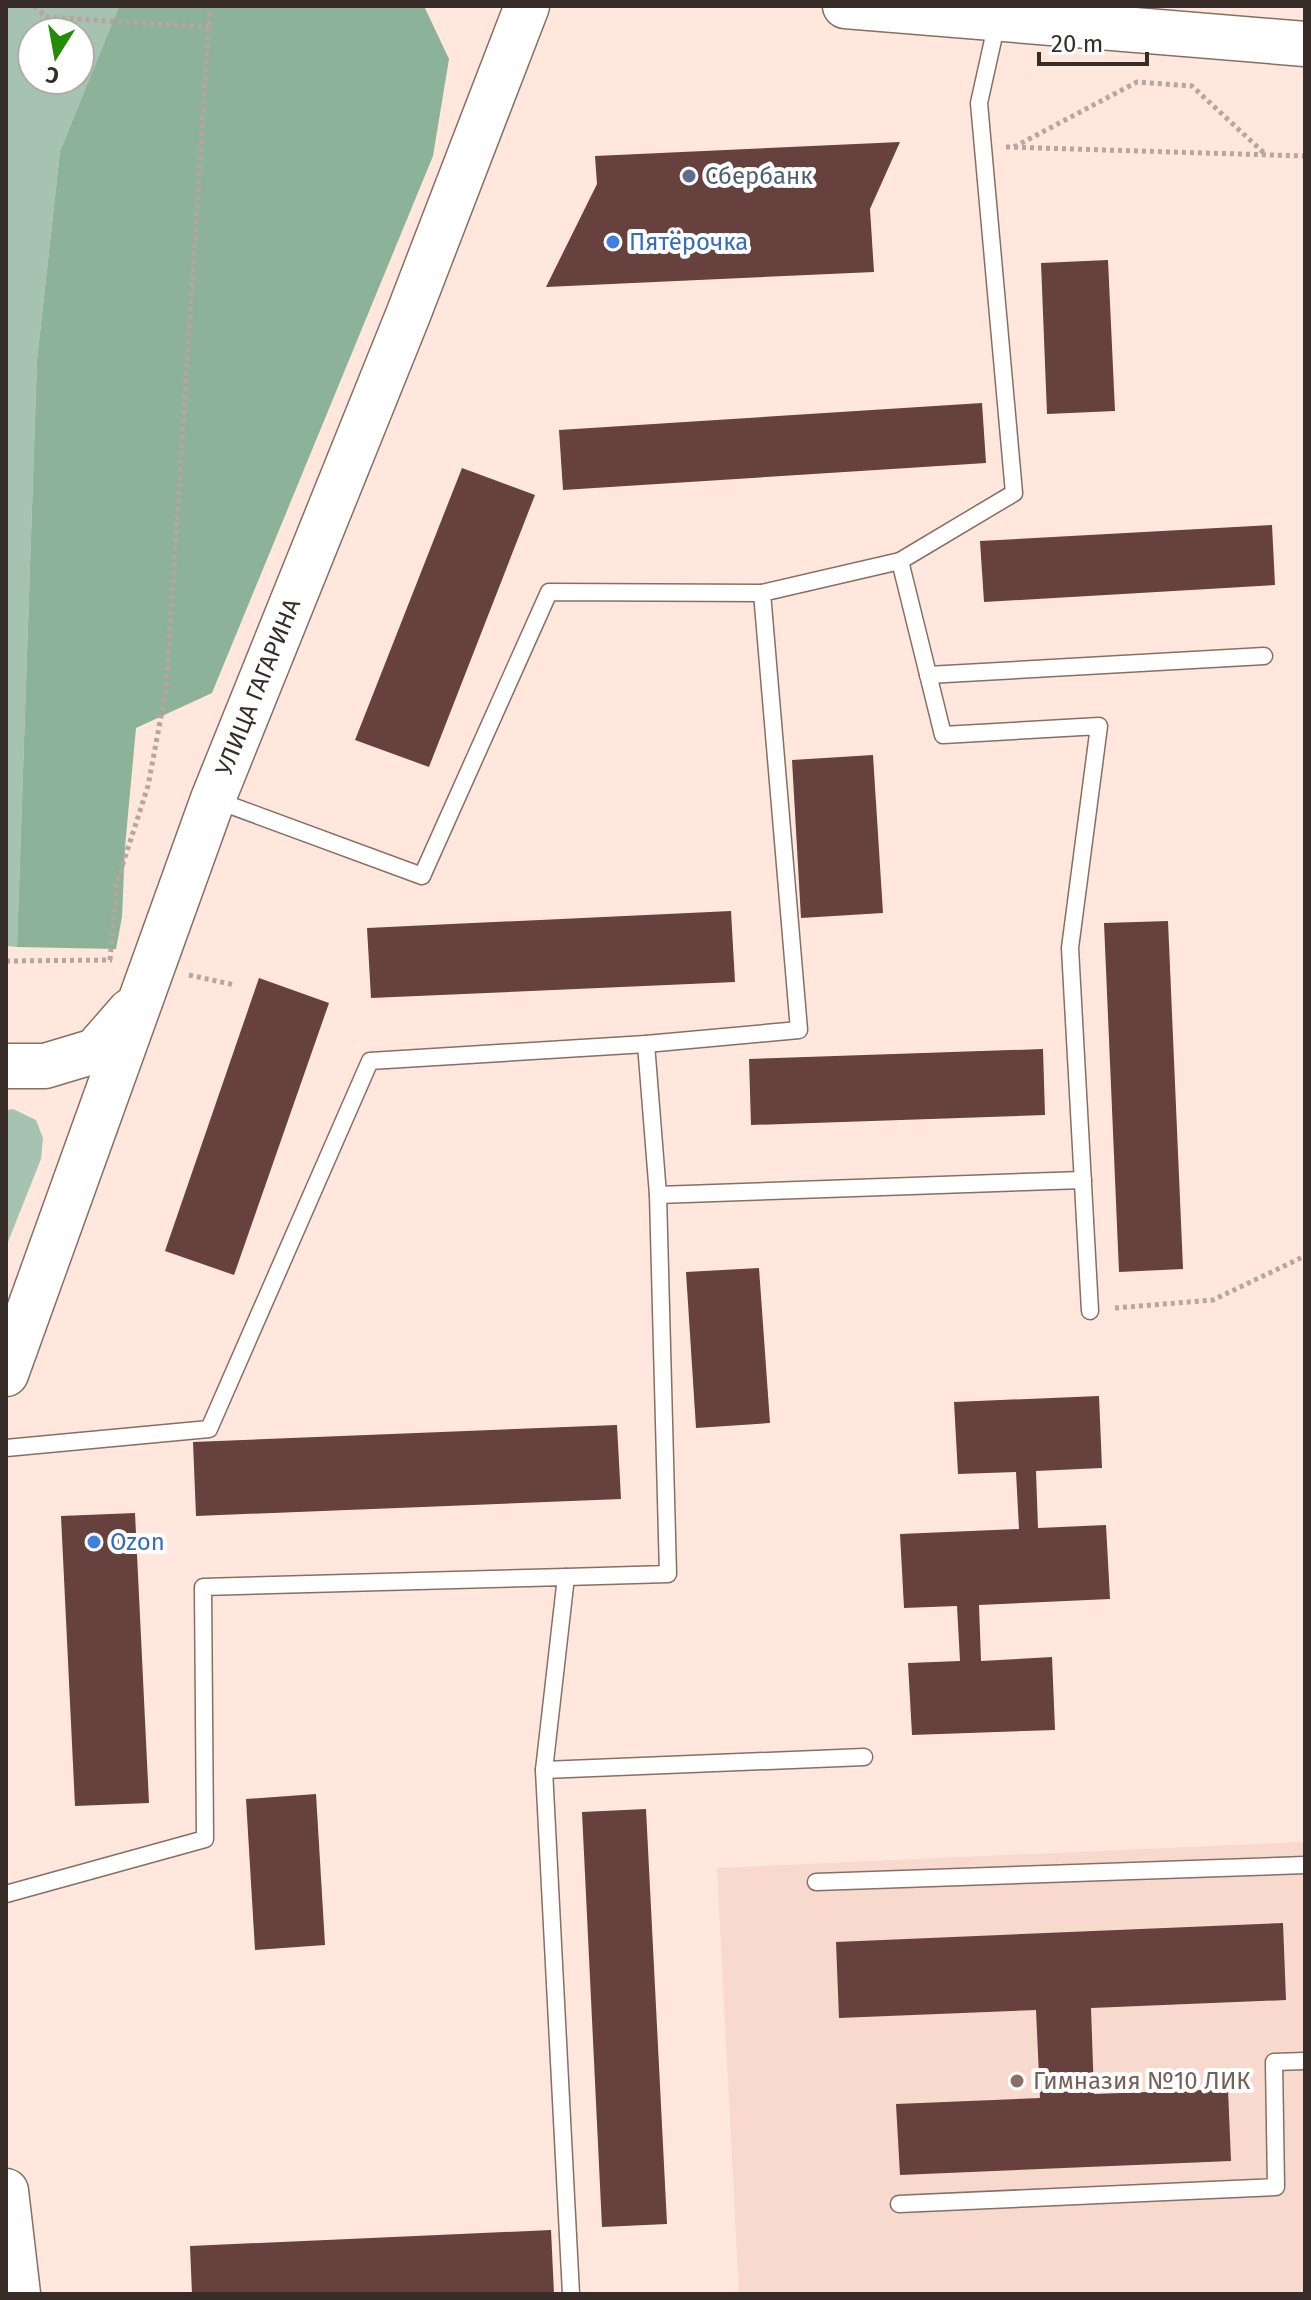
<svg xmlns="http://www.w3.org/2000/svg" width="1311" height="2300" font-family="'Fira Sans',sans-serif">
  <style>
    .built { fill: #f7d9cd }
    .green { fill: #a6c2b0; fill-rule: evenodd }
    .forest { fill: #8cb29a }
    .building { fill: #67413d }
    .lines { fill: none; stroke-linecap: round; stroke-linejoin: round }
    .service-casing { stroke: #886e63; stroke-width: 19 }
    .secondary-casing { stroke: #886e63; stroke-width: 47 }
    .path { stroke: #b8a59d; stroke-width: 5; stroke-dasharray: 4 4; stroke-linecap: butt }
    .service { stroke: #fff; stroke-width: 16 }
    .secondary { stroke: #fff; stroke-width: 44 }
    .service-dot { fill: #5c6f8a; stroke: #fff; stroke-width: 3 }
    .shop-dot { fill: #3f7fe0; stroke: #fff; stroke-width: 3 }
    .education-dot { fill: #8d6e63; stroke: #fff; stroke-width: 3 }
    .labels { text-anchor: middle; dominant-baseline: central; stroke-width: 8; stroke-linejoin: round; paint-order: stroke }
    .service-label { font-size: 24px; fill: #4e5e75; stroke: #fff; text-anchor: start }
    .shop-label { font-size: 24px; fill: #366cbe; stroke: #fff; text-anchor: start }
    .street-label { font-size: 24px; fill: #372c27; stroke: #fff }
    .education-label { font-size: 24px; fill: #785e54; stroke: #fff; text-anchor: start }
  </style>
  <rect width="100%" height="100%" fill="#ffe7dd"/>
  <path class="built" d="M1302,1842L1305,1845V2294H739L717,1868Z"/>
  <g class="green">
    <path d="M6,6H119L60,151L37,360L17,947L6,946ZM32,32H80V80H32Z"/>
    <path d="M13,1109L36,1120L43,1138L41,1159L6,1247V1110Z"/>
  </g>
  <path class="forest" d="M119,6H424L449,59L433,156L212,693L136,728L125,847L122,917L116,949L17,947L37,360L60,151Z"/>
  <g class="building">
    <path d="M900,142L870,209L874,272L546,287L597,184L595,156Z"/>
    <path d="M1108,260L1115,411L1047,414L1041,263Z"/>
    <path d="M982,403L986,463L563,490L559,430Z"/>
    <path d="M462,468L535,495L429,767L355,740Z"/>
    <path d="M1272,525L1275,585L984,602L980,541Z"/>
    <path d="M873,755L883,913L801,918L792,760Z"/>
    <path d="M731,911L735,982L371,998L367,928Z"/>
    <path d="M1168,921L1183,1269L1119,1272L1104,923Z"/>
    <path d="M259,978L329,1003L234,1275L165,1251Z"/>
    <path d="M1043,1049L1045,1115L751,1125L749,1059Z"/>
    <path d="M759,1268L770,1423L696,1428L686,1272Z"/>
    <path d="M1099,1396L1102,1468L1036,1471L1038,1528L1106,1525L1110,1599L979,1605L981,1661L1052,1657L1055,1730L912,1735L908,1663L960,1661L957,1606L904,1608L900,1534L1019,1529L1016,1472L958,1474L954,1402Z"/>
    <path d="M617,1425L621,1499L196,1516L193,1442Z"/>
    <path d="M135,1513L149,1803L75,1806L61,1516Z"/>
    <path d="M316,1794L325,1945L255,1950L246,1799Z"/>
    <path d="M646,1809L667,2224L602,2227L582,1812Z"/>
    <path d="M1283,1923L1286,2000L1091,2008L1094,2094L1228,2089L1231,2161L900,2175L896,2104L1040,2098L1036,2010L839,2018L836,1942Z"/>
    <path d="M551,2230L554,2294H192L190,2246Z"/>
  </g>
  <g class="lines">
    <g class="service-casing">
      <g id="service">
        <path d="M900,561L943,735L1099,726L1070,948L1090,1311"/>
        <path d="M928,675L1264,656"/>
        <path d="M213,799L422,876L549,592L762,593"/>
        <path d="M658,1195L1083,1180"/>
        <path d="M6,1448L209,1429L370,1061L646,1044L799,1030L762,593L900,561L1014,493L979,103L997,22"/>
        <path d="M566,1577L668,1574L658,1195L646,1044"/>
        <path d="M816,1882L1305,1865"/>
        <path d="M6,1894L205,1839L203,1587L566,1577L544,1770"/>
        <path d="M899,2204L1276,2187L1274,2062L1305,2061"/>
        <path d="M571,2294L544,1770L864,1757"/>
      </g>
    </g>
    <g class="secondary-casing">
      <g id="secondary">
        <path d="M845,6L1305,44"/>
        <path d="M6,1066H45L95,1051L130,1011"/>
        <path d="M6,1374L213,799L408,315L527,6"/>
        <path d="M6,2191L18,2294"/>
      </g>
    </g>
    <g class="path">
      <path d="M34,6L46,17L209,27"/>
      <path d="M1006,147L1305,156"/>
      <path d="M1014,147L1137,82L1192,86L1265,154"/>
      <path d="M110,960L117,882L148,786L166,690L210,6"/>
      <path d="M6,961L112,960"/>
      <path d="M189,975L235,985"/>
      <path d="M1115,1308L1213,1300L1305,1256"/>
    </g>
    <use href="#service" class="service"/>
    <use href="#secondary" class="secondary"/>
  </g>
  <circle class="service-dot" cx="689" cy="176" r="8"/>
  <g class="shop-dot">
    <circle cx="613" cy="242" r="8"/>
    <circle cx="94" cy="1542" r="8"/>
  </g>
  <circle class="education-dot" cx="1017" cy="2081" r="8"/>
  <g class="labels">
    <g class="service-label">
      <text x="705" y="176">Сбербанк</text>
    </g>
    <g class="shop-label">
      <text x="629" y="242">Пятёрочка</text>
      <text x="110" y="1542">Ozon</text>
    </g>
    <g class="street-label">
      <text transform="translate(258 687) rotate(-68)">УЛИЦА ГАГАРИНА</text>
    </g>
    <g class="education-label">
      <text x="1033" y="2081">Гимназия №10 ЛИК</text>
    </g>
  </g>
  <rect width="1311" height="2300" fill="none" stroke="#372c27" stroke-width="16"/>
  <g transform="translate(56 56) rotate(191)"><circle r="38" fill="#ffffff" stroke="#afaba9" stroke-width="2"/>
  <path d="M0-6L14 30L0 20L-14 30Z" fill="#258c08"/>
  <text y="-12" font-size="22" font-weight="bold" text-anchor="middle" fill="#372c27">С</text>
  </g>
  <path d="M1039 52v12h108v-12" fill="none" stroke="#372c27" stroke-width="4"/>
  <text x="1051" y="52" font-size="24" fill="#372c27" stroke="#ffffff" stroke-width="6" paint-order="stroke">20 m</text>
</svg>
